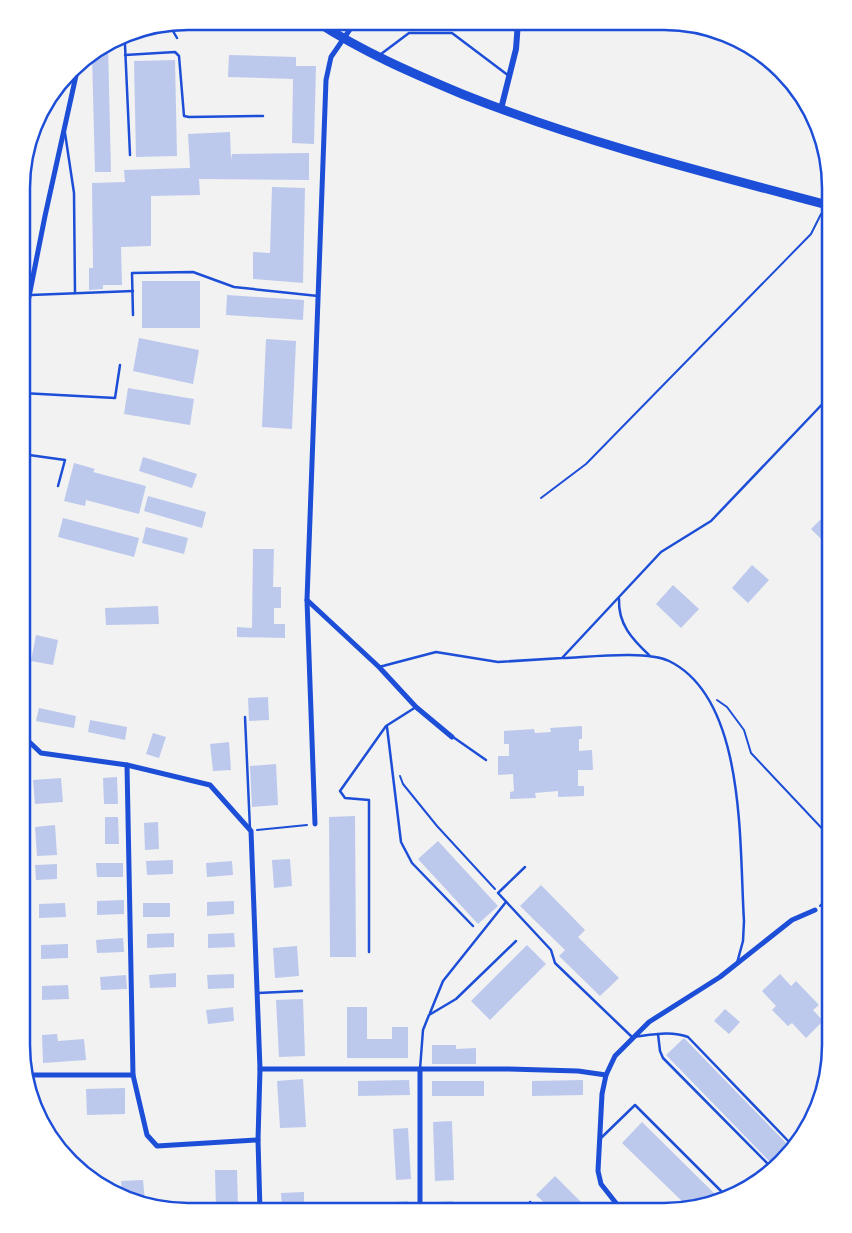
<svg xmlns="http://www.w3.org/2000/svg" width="852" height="1233" font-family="Ubuntu,sans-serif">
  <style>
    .building { fill: #bdc9ec }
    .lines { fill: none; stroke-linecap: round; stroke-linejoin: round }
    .path { stroke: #1d4ed8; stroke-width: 2 }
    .service { stroke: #1d4ed8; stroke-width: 2.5 }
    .minor { stroke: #1d4ed8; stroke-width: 5 }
    .tertiary { stroke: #1d4ed8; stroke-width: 6 }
    .primary { stroke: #1d4ed8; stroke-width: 9 }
    .rim { fill: none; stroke: #1d4ed8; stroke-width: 2.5 }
  </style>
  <rect width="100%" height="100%" fill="#f2f2f2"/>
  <g class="building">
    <path d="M108,45L111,172H95L92,55Z"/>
    <path d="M229,55L296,57V66H316L314,144L292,143L293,79L228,77Z"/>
    <path d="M175,60L177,156L136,157L134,61Z"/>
    <path d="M230,132L231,160L232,154L309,153V180L199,179L200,195L151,196V246L121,247L122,285H103V289L89,290V268H93L92,183L125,182L124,170L190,168L188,134Z"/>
    <path d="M272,187L305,188L303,283L253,279V252L270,253Z"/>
    <rect x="142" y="281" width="58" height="47"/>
    <path d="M227,295L304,300L303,320L226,315Z"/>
    <path d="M139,338L199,350L193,384L133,371Z"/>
    <path d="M266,339L296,341L292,429L262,427Z"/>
    <path d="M128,388L194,399L190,425L124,414Z"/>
    <path d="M143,457L197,474L192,488L139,471Z"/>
    <path d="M74,463L95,469L93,472L146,486L139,514L86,500L85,506L64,501Z"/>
    <path d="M148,496L206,512L202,528L144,511Z"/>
    <path d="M831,509V549L811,529Z"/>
    <path d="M63,518L139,538L134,557L58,537Z"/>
    <path d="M146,527L188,538L184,554L142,543Z"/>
    <path d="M253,549H274L273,587H281V608H274V624H285V638L237,637V627L252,628Z"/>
    <path d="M752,565L769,580L748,603L732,588Z"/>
    <path d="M673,585L699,609L681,628L656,604Z"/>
    <path d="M158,606L159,624L106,625L105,608Z"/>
    <path d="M36,635L58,640L53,665L31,661Z"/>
    <path d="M268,697L269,720L249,721L248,698Z"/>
    <path d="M39,708L76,716L74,728L36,721Z"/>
    <path d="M90,720L127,727L125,740L88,732Z"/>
    <path d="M582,726V739H579V751L592,750L593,770H578V786H584V796L558,797V791L535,793L536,798L510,799V792L514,791L513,774L498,775V756H509V744H504V731L534,729L535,733L551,732L550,728Z"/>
    <path d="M153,733L166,737L159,758L146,754Z"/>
    <path d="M229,742L231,770L213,771L210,744Z"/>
    <path d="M276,764L278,805L252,807L250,766Z"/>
    <path d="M117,777L118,804H104L103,778Z"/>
    <path d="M61,778L63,802L35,804L33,780Z"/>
    <path d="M355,816L356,957H330L329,817Z"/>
    <path d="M105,817H118L119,844H105Z"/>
    <path d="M158,822L159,849L145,850L144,823Z"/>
    <path d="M55,825L57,855L37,856L35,827Z"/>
    <path d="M438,841L498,906L478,924L418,859Z"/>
    <path d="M290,859L292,886L274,888L272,860Z"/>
    <path d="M173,860V874L147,875L146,861Z"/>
    <path d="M232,861L233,875L207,877L206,863Z"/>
    <path d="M96,863H123V877H97Z"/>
    <path d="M57,864V879L36,880L35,865Z"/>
    <path d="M541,885L585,930L578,937L619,978L600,996L559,956L565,950L520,906Z"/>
    <path d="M124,900V914L97,915V901Z"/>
    <path d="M234,901V914L207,916V902Z"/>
    <path d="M65,903L66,917L39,918V904Z"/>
    <rect x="143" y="903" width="27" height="14"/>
    <path d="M174,933V947L147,948V934Z"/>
    <path d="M234,933L235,947L208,948V934Z"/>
    <path d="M123,938L124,952L97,953L96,940Z"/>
    <path d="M68,944V958L41,959V945Z"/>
    <path d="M527,945L546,964L490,1020L471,1001Z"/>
    <path d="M297,946L299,976L275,978L273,948Z"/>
    <path d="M176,973V987L150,988L149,975Z"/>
    <path d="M234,974V988L208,989L207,975Z"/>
    <path d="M780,974L791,986L796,981L819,1005L813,1010L823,1021L806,1038L792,1023L788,1026L772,1010L776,1006L762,991Z"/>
    <path d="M126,975L127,989L101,990L100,977Z"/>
    <path d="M68,985L69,999L42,1000V986Z"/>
    <path d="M303,999L305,1056L279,1057L276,1000Z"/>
    <path d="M233,1007L234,1021L208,1024L206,1010Z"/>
    <path d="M347,1007H367V1039H392V1027H408V1058H347Z"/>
    <path d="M725,1009L740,1022L729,1034L714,1021Z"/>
    <path d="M57,1034L58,1041L84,1039L86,1060L43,1063L42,1035Z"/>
    <path d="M684,1038L791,1148L772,1164L666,1055Z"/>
    <path d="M432,1045H456V1049L476,1048V1064H432Z"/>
    <path d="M303,1079L306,1127L280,1128L277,1081Z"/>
    <path d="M409,1080L410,1095L358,1096V1081Z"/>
    <path d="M583,1080V1095L532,1096V1081Z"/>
    <rect x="432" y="1081" width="52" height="15"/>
    <path d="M125,1088V1114L87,1115L86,1089Z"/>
    <path d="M452,1121L454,1180L435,1181L433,1122Z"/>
    <path d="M642,1122L720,1199L687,1206L622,1143Z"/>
    <path d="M408,1128L411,1179L396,1180L393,1129Z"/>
    <path d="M215,1170H237L238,1209H216Z"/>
    <path d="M555,1176L591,1212L553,1211L536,1195Z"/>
    <path d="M143,1180L145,1201L122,1192L121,1181Z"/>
    <path d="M304,1192V1211H282L281,1193Z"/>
    <path d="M408,1201V1211H393V1202Z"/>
    <path d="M453,1201V1211H435V1202Z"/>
  </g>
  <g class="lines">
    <g class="path">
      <path d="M541,498L586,464L811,234L821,214"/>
      <path d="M717,700L727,707L744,730L751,753L830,837"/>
      <path d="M400,776L403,784L437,826L495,889"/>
      <path d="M257,830L307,825"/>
      <path d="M820,906L830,895"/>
    </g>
    <g class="service">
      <path d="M169,24L177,38"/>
      <path d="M122,37L125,45L130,155"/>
      <path d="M381,54L409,33H452L509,76"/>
      <path d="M125,55L175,52L179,56L184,116L189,117L263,116"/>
      <path d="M65,133L74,193L75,293"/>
      <path d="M31,295L133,291"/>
      <path d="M133,315L132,273L193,272L234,287L318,296"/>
      <path d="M22,393L115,398L120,365"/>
      <path d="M22,454L65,460L58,486"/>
      <path d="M619,599C618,624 632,639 649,655"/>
      <path d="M563,658C589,657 647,650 669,661C747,699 739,846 744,921L743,941L737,963"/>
      <path d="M379,667L436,652L498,662L562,658L661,552L711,521L831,395"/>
      <path d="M245,717L250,829"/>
      <path d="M387,727L401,842L412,863L473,926"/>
      <path d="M453,737L486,760"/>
      <path d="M525,867L498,893L551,950L555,963L632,1037C650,1035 671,1030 688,1037L793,1146"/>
      <path d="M369,952V800L345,798L340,791L386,726L416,707"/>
      <path d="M258,993L302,991"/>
      <path d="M430,1013L443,981L506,902"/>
      <path d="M658,1034L660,1051L663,1058L770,1166"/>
      <path d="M420,1069L423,1030L429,1015L456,999L516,941"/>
      <path d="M601,1138L635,1105L727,1197"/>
      <path d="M530,1202L539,1211"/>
    </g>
    <g class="minor">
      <path d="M355,22L331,57L326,80L307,600L379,667L416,707L452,737"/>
      <path d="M22,332L45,216L79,62"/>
      <path d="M307,600L315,824"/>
      <path d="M22,633L27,553L22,540"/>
      <path d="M22,706L27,1068"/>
      <path d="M23,736L41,753L127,765L210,785L251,831L260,1069L258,1140L260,1211"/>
      <path d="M127,765L133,1075"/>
      <path d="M260,1069H509L578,1071L606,1075"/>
      <path d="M420,1069V1211"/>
      <path d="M28,1075H133L147,1135L157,1146L258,1140"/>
      <path d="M623,1212L601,1184L598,1171L602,1094L606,1075L615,1056L649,1022L720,977L792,920L815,910"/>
    </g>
    <path class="tertiary" d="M501,109L516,49L518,22"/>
    <path class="primary" d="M317,22C363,52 412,73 462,94C582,142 707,173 831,206"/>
  </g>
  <path d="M0 0H852V1233H0ZM188 30H664A158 158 0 0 1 822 188V1045A158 158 0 0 1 664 1203H188A158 158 0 0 1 30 1045V188A158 158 0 0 1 188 30Z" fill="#fff" fill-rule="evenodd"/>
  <path class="rim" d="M188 30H664A158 158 0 0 1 822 188V1045A158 158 0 0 1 664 1203H188A158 158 0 0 1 30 1045V188A158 158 0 0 1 188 30Z"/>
</svg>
